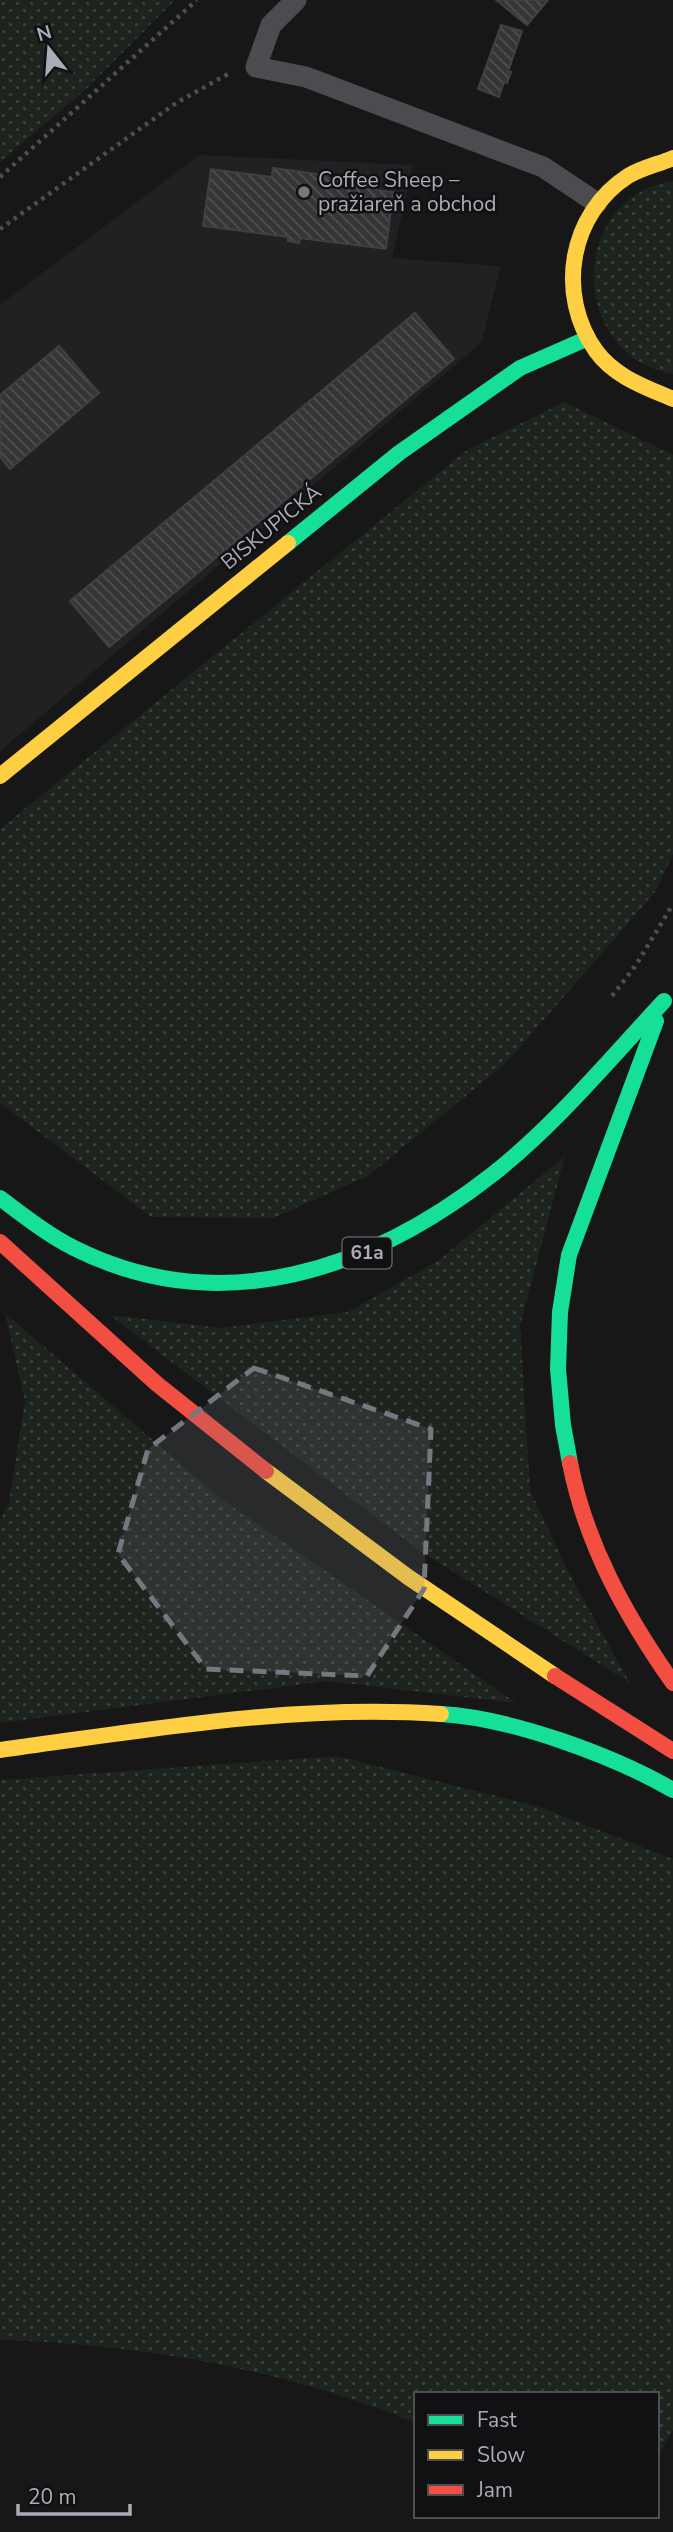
<svg xmlns="http://www.w3.org/2000/svg" width="673" height="2532" font-family="'Nunito Sans',sans-serif">
  <style>
    .built { fill: #212123 }
    .grass { fill: url(#grass-dots) }
    .building { fill: url(#building-back-hatch); stroke: #3f4043; stroke-width: 2 }
    .lines { fill: none; stroke-linecap: round; stroke-linejoin: round }
    .path { stroke: #4d4e52; stroke-width: 4.5; stroke-dasharray: 3.5 5; stroke-linecap: butt }
    .lane { stroke: #4b4c50; stroke-width: 21 }
    .fast { stroke: #16e098; stroke-width: 16 }
    .slow { stroke: #ffcf43; stroke-width: 16 }
    .jam { stroke: #f24e42; stroke-width: 16 }
    .marked { fill: #757880; fill-opacity: 0.2; stroke: #757880; stroke-width: 5; stroke-dasharray: 14 9; stroke-linejoin: round }
    .poi-dot { fill: #757880; stroke: #111113; stroke-width: 2.5 }
    .labels { text-anchor: middle; dominant-baseline: central; stroke-width: 5; stroke-linejoin: round; paint-order: stroke }
    .shield { fill: #111113; stroke: #7b7e86; stroke-width: 2 }
    .shield-label { font-size: 19px; font-weight: bold; fill: #a8adb8 }
    .poi-label { font-size: 21px; fill: #a8adb8; stroke: #111113; text-anchor: start }
    .street-label { font-size: 21px; fill: #a8adb8; stroke: #111113 }
  </style>
  <defs>
    <pattern id="grass-dots" width="8" height="8" patternUnits="userSpaceOnUse" patternTransform="scale(1.75)"><rect width="8" height="8" fill="#1d241e"/><path d="M2 2h.1M6 6h.1" fill="none" stroke="#3b413d" stroke-width="1.8" stroke-linecap="round"/></pattern>
    <pattern id="building-back-hatch" width="6" height="6" patternUnits="userSpaceOnUse" patternTransform="scale(1.75)"><rect width="6" height="6" fill="#353536"/><path d="M-1 5l2 2M0 0l6 6M5-1l2 2" fill="none" stroke="#4f5051"/></pattern>
  </defs>
  <rect width="100%" height="100%" fill="#171717"/>
  <path class="built" d="M199,155L413,165L392,258L501,266L481,343L0,751V305Z"/>
  <g class="grass">
    <path d="M0,0H175L85,90L0,162Z"/>
    <path d="M673,181V374C568,356 567,197 673,181Z"/>
    <path d="M564,402L673,455V854L656,891L506,1063L368,1176L273,1218L151,1217L0,1103V829L467,450Z"/>
    <path d="M565,1156L520,1325L530,1490L570,1575L630,1683L419,1550L110,1315L221,1328L348,1312L438,1261Z"/>
    <path d="M5,1313L220,1498L516,1703L327,1681L0,1723V1521L9,1503L25,1401Z"/>
    <path d="M337,1756L540,1807L673,1859V2430L657,2458V2394H416V2423C285,2369 141,2344 0,2340V1780Z"/>
  </g>
  <g class="building">
    <path d="M496,0H548L527,25Z"/>
    <path d="M501,25L522,31L508,72H511L507,83L504,82L499,97L478,89Z"/>
    <path d="M273,168L355,179L354,187L393,192L386,249L300,238L299,243L288,241V237L203,226L211,169L272,177Z"/>
    <path d="M415,313L454,359L109,647L70,601Z"/>
    <path d="M59,346L99,393L10,469L0,457V395Z"/>
  </g>
  <g class="lines">
    <g class="path">
      <path d="M0,177L197,0"/>
      <path d="M0,229L176,103L228,74"/>
      <path d="M612,996L636,965L673,904"/>
    </g>
    <path class="lane" d="M296,0L271,25L256,67L306,77L543,167L597,203"/>
    <g class="fast">
      <path d="M288,543L399,453L520,368L586,339"/>
      <path d="M0,1198C24,1216 48,1235 74,1248C221,1322 372,1269 493,1174C556,1124 609,1060 664,1001"/>
      <path d="M570,1463L563,1425L558,1369L560,1312L569,1255L656,1021"/>
      <path d="M441,1714C511,1718 612,1755 673,1790"/>
    </g>
    <g class="slow">
      <path d="M673,158C659,164 641,168 628,176C569,214 556,295 596,351C615,377 645,387 673,399"/>
      <path d="M0,776L288,543"/>
      <path d="M266,1471L408,1577L555,1676"/>
      <path d="M0,1750C147,1730 292,1704 441,1714"/>
    </g>
    <g class="jam">
      <path d="M0,1242L157,1384L266,1471"/>
      <path d="M570,1463C586,1545 626,1616 673,1683"/>
      <path d="M555,1676L673,1751"/>
    </g>
  </g>
  <path class="marked" d="M254,1368L431,1429L424,1589L367,1676L206,1669L118,1554L148,1449Z"/>
  <circle class="poi-dot" cx="304" cy="192" r="7"/>
  <g class="labels">
    <rect class="shield" x="342.5" y="1237.5" width="49" height="31" rx="5"/>
    <g class="shield-label">
      <text x="367" y="1253">61a</text>
    </g>
    <g class="poi-label">
      <text x="318" y="180">Coffee Sheep –<tspan x="318" dy="24">pražiareň a obchod</tspan></text>
    </g>
    <g class="street-label">
      <text transform="translate(271 527) rotate(-39)">BISKUPICKÁ</text>
    </g>
  </g>
  <rect x="414" y="2392" width="245" height="126" fill="#111113" stroke="#4d4f55" stroke-width="2"/>
  <rect x="428" y="2415" width="35" height="10" fill="#16e098" stroke="#4d4f55" stroke-width="2"/>
  <text x="477" y="2427" font-size="21" fill="#a8adb8">Fast</text>
  <rect x="428" y="2450" width="35" height="10" fill="#ffcf43" stroke="#4d4f55" stroke-width="2"/>
  <text x="477" y="2462" font-size="21" fill="#a8adb8">Slow</text>
  <rect x="428" y="2485" width="35" height="10" fill="#f24e42" stroke="#4d4f55" stroke-width="2"/>
  <text x="477" y="2497" font-size="21" fill="#a8adb8">Jam</text>
  <g transform="translate(49 49) rotate(343)" stroke="#111113" stroke-width="5" paint-order="stroke">
  <path d="M0-5L12 26L0 18L-12 26Z" fill="#a8adb8"/>
  <text y="-10" font-size="19" font-weight="bold" text-anchor="middle" fill="#a8adb8">N</text>
  </g>
  <path d="M18 2504v10h112v-10" fill="none" stroke="#a8adb8" stroke-width="3.5"/>
  <text x="28" y="2504" font-size="21" fill="#a8adb8" stroke="#111113" stroke-width="5" paint-order="stroke">20 m</text>
</svg>
